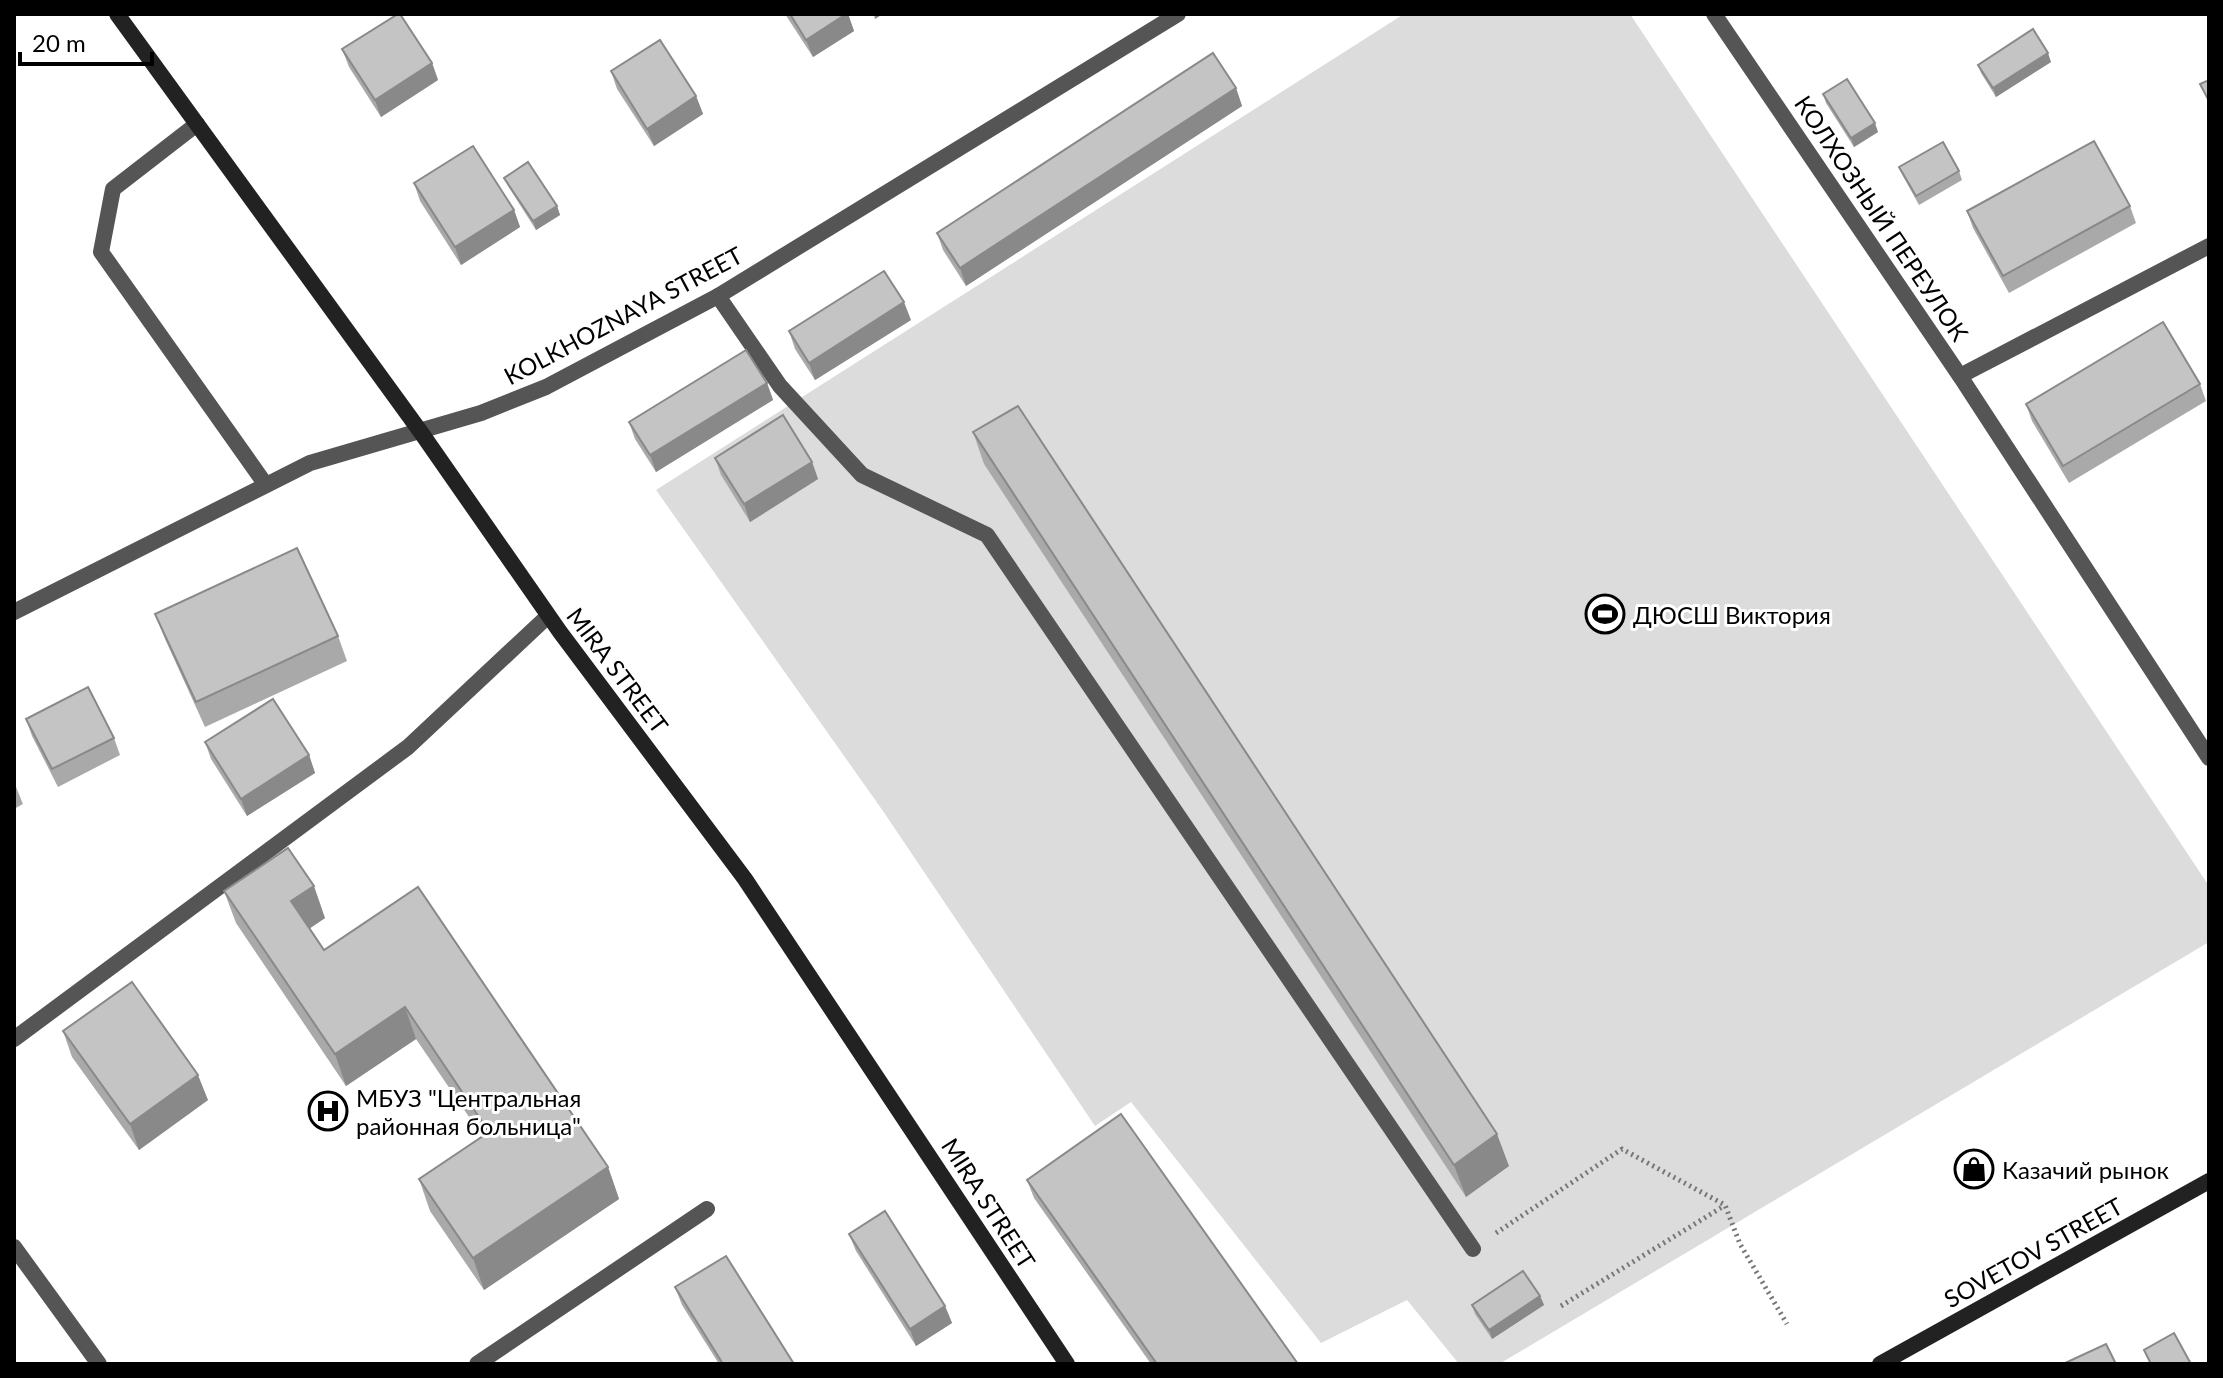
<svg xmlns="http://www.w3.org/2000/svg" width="2223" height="1378" font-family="Lato,sans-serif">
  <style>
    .green { fill: #dcdcdc }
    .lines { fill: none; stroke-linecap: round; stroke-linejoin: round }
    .path { stroke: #777; stroke-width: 5; stroke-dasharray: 2 4; stroke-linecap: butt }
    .service { stroke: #555; stroke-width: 16 }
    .minor { stroke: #555; stroke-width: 16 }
    .secondary { stroke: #222; stroke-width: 16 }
    .wall { fill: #a9a9a9 }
    .shaded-wall { fill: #898989 }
    .building { fill: #c4c4c4; stroke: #898989; stroke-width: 2 }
    .labels { text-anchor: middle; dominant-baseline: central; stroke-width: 6; stroke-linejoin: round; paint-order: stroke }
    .street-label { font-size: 24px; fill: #000; stroke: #fff }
    .poi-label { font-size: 24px; fill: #000; stroke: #fff; text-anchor: start }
  </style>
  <rect width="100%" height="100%" fill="#fff"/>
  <path class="green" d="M1404,14H1630L2209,886V942L1499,1364H1459L1407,1300L1321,1343L1131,1102L1095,1126L883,811L656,490Z"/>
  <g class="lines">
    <g class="path">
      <path d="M1496,1233L1622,1149L1725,1205L1740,1244L1787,1324"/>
      <path d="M1561,1306L1724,1206"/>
    </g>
    <g class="service">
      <path d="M197,124L113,189L101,252L266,485"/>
      <path d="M718,296L780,386L862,475L987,535L1473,1249"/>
      <path d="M1960,376L2209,758"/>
      <path d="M14,1039L408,747L548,616"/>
      <path d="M14,1247L99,1364"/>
      <path d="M477,1364L707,1209"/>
    </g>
    <g class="minor">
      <path d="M1714,14L1960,376L2209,246"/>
      <path d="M14,612L310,463L481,413L546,387L718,296L1178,14"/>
    </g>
    <g class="secondary">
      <path d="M117,14L420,431L560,632L745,879L1067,1364"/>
      <path d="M1880,1364L2209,1181"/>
    </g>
  </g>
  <g class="wall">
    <path d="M785,14H848L854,31L813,57Z"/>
    <path d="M342,49L432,63L438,80L381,117L349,67Z"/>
    <path d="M2051,62L1996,97L1981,73L1978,65Z"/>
    <path d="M611,71L696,96L703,114L654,146L617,89Z"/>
    <path d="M1236,88L1242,106L966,286L943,250L937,233Z"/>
    <path d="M1823,94L1878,132L1854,147L1826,103Z"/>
    <path d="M1899,167L1959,171L1962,180L1919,205L1903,176Z"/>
    <path d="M504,178L557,206L560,215L536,230L508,186Z"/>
    <path d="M414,183L514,210L520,227L461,265L420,201Z"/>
    <path d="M2130,206L2136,223L2009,293L1973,228L1967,211Z"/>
    <path d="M911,320L815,380L795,349L789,331Z"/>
    <path d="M767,383L773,400L656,472L635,439L629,422Z"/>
    <path d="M2200,384L2206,401L2069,483L2032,421L2026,404Z"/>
    <path d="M973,432L1509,1166L1466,1197L984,464Z"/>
    <path d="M715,458L812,462L818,479L750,522L721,475Z"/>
    <path d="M155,614L338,636L347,661L205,727L165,639Z"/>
    <path d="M26,719L114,738L120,755L58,787L32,736Z"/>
    <path d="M205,742L309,755L315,773L247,816L211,759Z"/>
    <path d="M14,782L23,804L14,809Z"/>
    <path d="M418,887L608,1167L619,1199L484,1290L430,1211L419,1179L482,1136L416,1039L346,1086L236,923L224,891L325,918L310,928L324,950Z"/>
    <path d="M63,1031L208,1100L139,1150L72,1057Z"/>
    <path d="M1027,1180L1298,1364H1151L1034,1198Z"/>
    <path d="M849,1234L945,1306L952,1323L916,1346L856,1251Z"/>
    <path d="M675,1287L794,1364H719L682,1305Z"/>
    <path d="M1540,1296L1544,1305L1492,1339L1475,1314L1472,1305Z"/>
  </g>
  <g class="shaded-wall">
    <path d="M846,14H848L854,31L813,57L806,40Z"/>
    <path d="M874,14H883L875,19Z"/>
    <path d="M2048,53L2051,62L1996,97L1993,88Z"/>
    <path d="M432,63L438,80L381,117L375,100Z"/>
    <path d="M1236,88L1242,106L966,286L960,268Z"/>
    <path d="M696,96L703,114L654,146L647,129Z"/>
    <path d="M1875,123L1878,132L1854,147L1851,138Z"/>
    <path d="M557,206L560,215L536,230L533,221Z"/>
    <path d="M514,210L520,227L461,265L455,247Z"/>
    <path d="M904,302L911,320L815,380L809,363Z"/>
    <path d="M767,383L773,400L656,472L650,455Z"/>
    <path d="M812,462L818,479L750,522L744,504Z"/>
    <path d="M309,755L315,773L247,816L241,799Z"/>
    <path d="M314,886L325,918L303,933L291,901Z"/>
    <path d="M405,1007L416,1039L346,1086L335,1054Z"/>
    <path d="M198,1075L208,1100L139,1150L130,1124Z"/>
    <path d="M1497,1134L1509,1166L1466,1197L1454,1165Z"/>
    <path d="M608,1167L619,1199L484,1290L473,1258Z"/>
    <path d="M1540,1296L1544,1305L1492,1339L1489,1330Z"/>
    <path d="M945,1306L952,1323L916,1346L910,1329Z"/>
  </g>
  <g class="building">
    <path d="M398,14H400L432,63L375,100L342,49Z"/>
    <path d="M790,14H846L806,40Z"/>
    <path d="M2033,29L2048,53L1993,88L1978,65Z"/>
    <path d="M660,40L696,96L647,129L611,71Z"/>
    <path d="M1213,53L1236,88L960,268L937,233Z"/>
    <path d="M1847,79L1875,123L1851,138L1823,94Z"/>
    <path d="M2209,80V101L2200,84Z"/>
    <path d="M2094,141L2130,206L2003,276L1967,211Z"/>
    <path d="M1943,142L1959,171L1916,196L1899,167Z"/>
    <path d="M473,146L514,210L455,247L414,183Z"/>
    <path d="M528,162L557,206L533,221L504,178Z"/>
    <path d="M884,271L904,302L809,363L789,331Z"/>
    <path d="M2163,322L2200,384L2063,466L2026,404Z"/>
    <path d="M746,350L767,383L650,455L629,422Z"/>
    <path d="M1018,406L1497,1134L1454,1165L973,432Z"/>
    <path d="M783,415L812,462L744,504L715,458Z"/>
    <path d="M297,548L338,636L196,702L155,614Z"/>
    <path d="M88,687L114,738L52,769L26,719Z"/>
    <path d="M273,699L309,755L241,799L205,742Z"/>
    <path d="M288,848L314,886L291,901L324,950L418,887L608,1167L473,1258L419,1179L489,1132L405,1007L335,1054L224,891Z"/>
    <path d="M132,982L198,1075L130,1124L63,1031Z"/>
    <path d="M1121,1114L1298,1364H1157L1027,1180Z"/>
    <path d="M885,1211L945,1306L910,1329L849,1234Z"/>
    <path d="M726,1256L794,1364H723L675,1287Z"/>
    <path d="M1523,1271L1540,1296L1489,1330L1472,1305Z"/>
    <path d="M2174,1333L2191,1364H2151L2144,1350Z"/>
    <path d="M2106,1344L2116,1364H2063Z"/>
  </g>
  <defs>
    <g id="stadium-ring" transform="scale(2)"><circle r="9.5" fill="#fff" stroke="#000" stroke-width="1.5"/><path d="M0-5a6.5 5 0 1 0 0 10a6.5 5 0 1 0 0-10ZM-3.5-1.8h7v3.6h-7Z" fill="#000"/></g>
    <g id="hospital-ring" transform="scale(2)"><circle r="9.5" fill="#fff" stroke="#000" stroke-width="1.5"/><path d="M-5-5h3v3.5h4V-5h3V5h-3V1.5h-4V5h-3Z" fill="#000"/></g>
    <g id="shop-ring" transform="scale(2)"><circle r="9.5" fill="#fff" stroke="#000" stroke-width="1.5"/><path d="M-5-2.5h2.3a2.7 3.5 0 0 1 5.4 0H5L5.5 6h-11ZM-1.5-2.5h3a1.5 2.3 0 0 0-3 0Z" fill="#000"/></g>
  </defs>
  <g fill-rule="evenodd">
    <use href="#stadium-ring" x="1605" y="614"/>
    <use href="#hospital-ring" x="328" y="1111"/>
    <use href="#shop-ring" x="1974" y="1169"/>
  </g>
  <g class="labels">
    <g class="street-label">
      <text transform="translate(1882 218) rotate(56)">КОЛХОЗНЫЙ ПЕРЕУЛОК</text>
      <text transform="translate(623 315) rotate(-28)">KOLKHOZNAYA STREET</text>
      <text transform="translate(618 670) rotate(53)">MIRA STREET</text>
      <text transform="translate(989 1203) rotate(57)">MIRA STREET</text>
      <text transform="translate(2033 1252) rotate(-29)">SOVETOV STREET</text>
    </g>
    <g class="poi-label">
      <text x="1633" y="614">ДЮСШ Виктория</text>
      <text x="356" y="1097">МБУЗ "Центральная<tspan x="356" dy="28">районная больница"</tspan></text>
      <text x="2002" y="1169">Казачий рынок</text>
    </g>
  </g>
  <rect width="2223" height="1378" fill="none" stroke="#000000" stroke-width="32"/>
  <path d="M20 52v12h132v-12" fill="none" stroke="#000000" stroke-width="4"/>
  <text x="32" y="52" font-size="24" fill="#000000" stroke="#ffffff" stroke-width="6" paint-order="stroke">20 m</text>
</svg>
